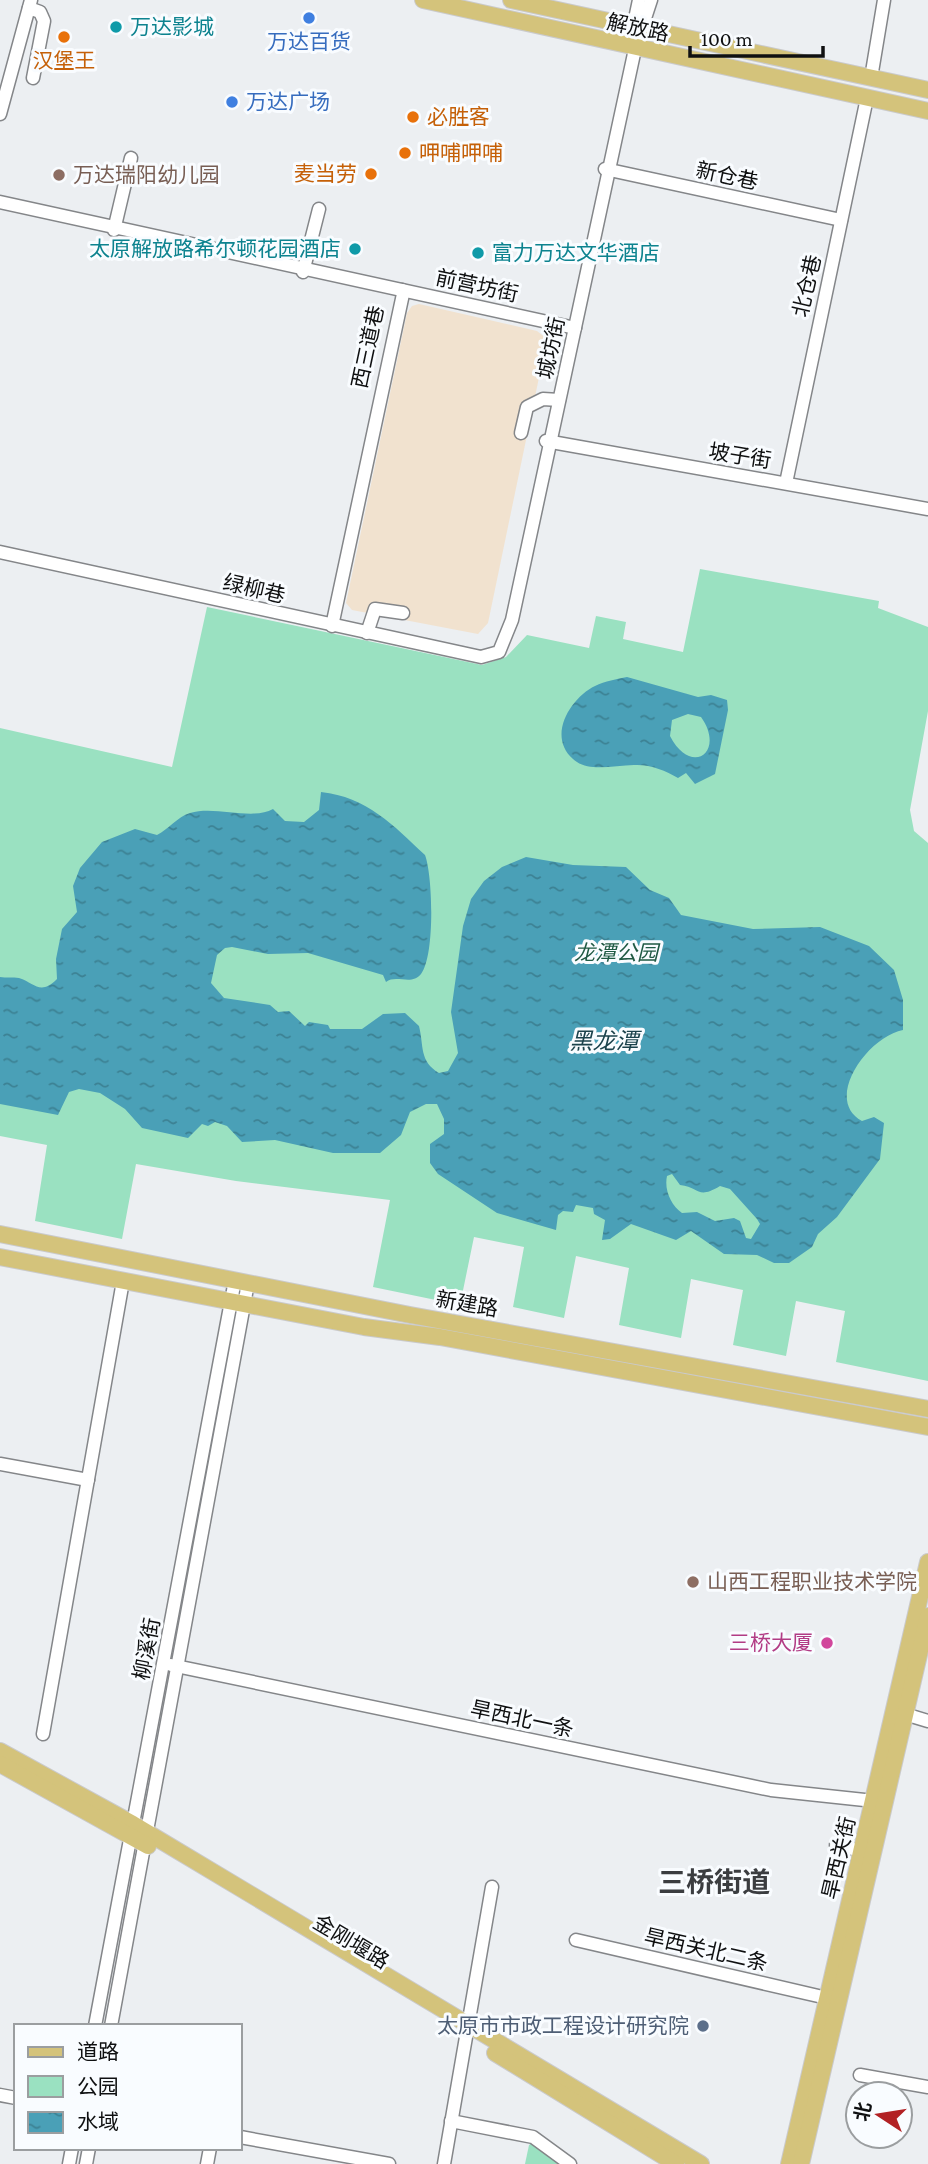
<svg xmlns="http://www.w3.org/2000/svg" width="928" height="2164" font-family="'Crimson Pro','Noto Sans SC',serif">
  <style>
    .commercial { fill: #f1e2cf }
    .green { fill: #9ae1c1 }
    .water { fill: url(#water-ripples); fill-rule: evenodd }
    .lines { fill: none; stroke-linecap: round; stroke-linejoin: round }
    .minor-casing { stroke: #848689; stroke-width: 15 }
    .major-casing { stroke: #cacacb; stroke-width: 18 }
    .minor { stroke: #fff; stroke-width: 12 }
    .major { stroke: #d4c37b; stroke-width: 16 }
    .shop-dot { fill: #3f7fe0; stroke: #f9fcff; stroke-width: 2.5 }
    .culture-dot { fill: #0f9aa8; stroke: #f9fcff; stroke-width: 2.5 }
    .food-dot { fill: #e8710a; stroke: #f9fcff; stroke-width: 2.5 }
    .education-dot { fill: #8d6e63; stroke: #f9fcff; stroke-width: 2.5 }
    .hotel-dot { fill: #d1479c; stroke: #f9fcff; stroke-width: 2.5 }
    .service-dot { fill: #5c6f8a; stroke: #f9fcff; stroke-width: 2.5 }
    .labels { text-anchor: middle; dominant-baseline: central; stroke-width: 6; stroke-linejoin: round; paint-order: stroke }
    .culture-label { font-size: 21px; fill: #0d838f; stroke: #f9fcff; text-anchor: start }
    .street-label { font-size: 21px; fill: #0f1011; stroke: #f9fcff }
    .shop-label { font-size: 21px; fill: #366cbe; stroke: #f9fcff }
    .food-label { font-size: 21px; fill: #c56008; stroke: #f9fcff; text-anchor: start }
    .education-label { font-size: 21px; fill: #785e54; stroke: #f9fcff; text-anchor: start }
    .park-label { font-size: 21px; font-style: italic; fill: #205a44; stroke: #f9fcff }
    .hotel-label { font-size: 21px; fill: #b23c85; stroke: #f9fcff; text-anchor: end }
    .service-label { font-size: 21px; fill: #4e5e75; stroke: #f9fcff; text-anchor: end }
    .water-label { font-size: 23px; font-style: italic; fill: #1b424c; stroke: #f9fcff }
    .district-label { font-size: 28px; font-weight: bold; fill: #3b3d40; stroke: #f9fcff }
  </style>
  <defs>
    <pattern id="water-ripples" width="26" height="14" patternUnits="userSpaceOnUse" patternTransform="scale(1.75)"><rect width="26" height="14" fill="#4aa0b7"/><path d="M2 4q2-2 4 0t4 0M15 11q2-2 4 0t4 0" fill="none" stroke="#3c8193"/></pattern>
  </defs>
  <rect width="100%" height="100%" fill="#eceff2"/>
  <path class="commercial" d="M419,304L537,331L547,339L488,623L478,634L352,610L346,603L407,313L412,306Z"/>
  <g class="green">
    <path d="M700,569L879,601L878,608L928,627V711L910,810L914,831L928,843V1381L836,1362L845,1311L796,1301L786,1356L733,1345L743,1290L691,1279L681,1338L619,1325L629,1268L576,1256L564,1318L513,1307L524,1247L474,1237L460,1305L373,1287L390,1200L236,1181L136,1164L122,1239L35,1221L47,1145L0,1136V728L172,767L207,607L482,665L506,657L527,635L589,648L596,616L626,622L623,639L683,652Z"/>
    <path d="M532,2143L562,2164H525L529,2145Z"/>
  </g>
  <g class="water">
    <path d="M627,677L698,697L711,695L727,700L728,710L715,774L695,784L686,773L678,778C666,771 652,765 637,765C617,764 589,774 573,759C546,735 572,697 595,686C605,681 617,679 627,677ZM688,714L701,717C726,752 691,777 670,736L672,720Z"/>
    <path d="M321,792C367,797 393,825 425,855C433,876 435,956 421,974C412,986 396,974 386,982L383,975L308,953L268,954L232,947L225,948L217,955L211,983L224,998L270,1005L278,1012L289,1011L305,1026L309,1022L328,1025L330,1029H362L383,1014L405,1013L419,1026C424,1046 419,1061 439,1073L448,1071L458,1053L451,1012L463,926L471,899L484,881L502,867L526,857L573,865L626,867L650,890L669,898L681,915L753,929L820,927L869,946L894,970L903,1000V1030C867,1037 823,1100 862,1121L874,1117L884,1123L880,1159L837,1217L818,1234L812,1247L789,1263H774L757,1255L724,1254L691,1231L676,1240L631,1224L610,1239L602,1240L605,1220L594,1214L593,1208L576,1205L573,1212L563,1211L558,1215L556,1230L497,1213L438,1174L430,1163V1144L444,1134V1119L437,1104H426L410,1112L401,1135L380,1153H333L275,1140L242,1142L227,1126L215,1122L208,1126L202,1124L188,1138L142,1128L125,1109L100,1093L79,1089L69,1092L58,1115L0,1104V977C6,978 13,977 19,978C35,983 40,996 57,979L56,959L62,929L77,912L73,886L80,868L102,842L135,829L157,835C169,829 177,817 190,813C215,805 252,821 273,809L285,821L304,822L319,810ZM672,1174L680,1185C700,1187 697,1200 720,1186L730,1189L757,1219L760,1224L751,1239L746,1238L740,1221L734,1218L715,1221L697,1212L682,1213C671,1205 664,1190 667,1176Z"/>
  </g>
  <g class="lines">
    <g class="minor-casing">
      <g id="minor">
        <path d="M29,8L40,12L44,21L33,78"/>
        <path d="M632,33L639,0"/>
        <path d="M871,78L884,0"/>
        <path d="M0,114L31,0"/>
        <path d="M605,169L841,220"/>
        <path d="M0,202L575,328"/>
        <path d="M114,230L131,158"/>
        <path d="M303,272L319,209"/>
        <path d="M521,433L527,407L543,399L559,400"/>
        <path d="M546,441L928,509"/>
        <path d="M786,483L867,98"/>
        <path d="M0,552L481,657L499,652L512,620L635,49L651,0"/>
        <path d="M332,626L403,294L402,290"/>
        <path d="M367,633L375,609L403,613"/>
        <path d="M0,1464L88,1480"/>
        <path d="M171,1665L771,1790L874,1801"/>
        <path d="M898,1712L928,1721"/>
        <path d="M43,1734L123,1281"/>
        <path d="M836,1845L870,1853"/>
        <path d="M576,1940L827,1998"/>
        <path d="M95,2026L235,1280"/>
        <path d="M111,2026L248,1283"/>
        <path d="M860,2075L928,2087"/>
        <path d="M0,2095L16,2098"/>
        <path d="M451,2121L533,2137L570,2164"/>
        <path d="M240,2137L389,2164"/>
        <path d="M69,2164L72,2148"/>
        <path d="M86,2164L89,2148"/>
        <path d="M207,2164L210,2148"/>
        <path d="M444,2164L492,1887"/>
      </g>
    </g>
    <g class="major-casing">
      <g id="major">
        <path d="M423,0L928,111"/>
        <path d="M511,0L928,90"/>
        <path d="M0,1234L410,1315L928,1409"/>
        <path d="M0,1257L364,1327L440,1337L928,1427"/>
        <path d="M0,1751L133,1824L701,2164"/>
        <path d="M0,1764L148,1846"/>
        <path d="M495,2053L676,2164"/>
        <path d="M789,2164L928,1562"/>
        <path d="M801,2164L928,1616"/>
      </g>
    </g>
    <use href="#minor" class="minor"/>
    <use href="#major" class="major"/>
  </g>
  <g class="shop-dot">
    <circle cx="309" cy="18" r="7"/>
    <circle cx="232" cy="102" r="7"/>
  </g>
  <g class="culture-dot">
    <circle cx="116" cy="27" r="7"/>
    <circle cx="355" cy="249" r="7"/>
    <circle cx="478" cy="253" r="7"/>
  </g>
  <g class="food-dot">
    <circle cx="64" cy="37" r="7"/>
    <circle cx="413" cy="117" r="7"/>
    <circle cx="405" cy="153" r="7"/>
    <circle cx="371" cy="174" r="7"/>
  </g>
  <g class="education-dot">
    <circle cx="59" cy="175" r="7"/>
    <circle cx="693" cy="1582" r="7"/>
  </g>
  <circle class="hotel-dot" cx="827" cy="1643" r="7"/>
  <circle class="service-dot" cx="703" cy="2026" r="7"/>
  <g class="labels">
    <g class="culture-label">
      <text x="130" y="27">万达影城</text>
      <text x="341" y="249" text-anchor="end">太原解放路希尔顿花园酒店</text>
      <text x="492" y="253">富力万达文华酒店</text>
    </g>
    <g class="street-label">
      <text transform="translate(638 28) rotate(12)">解放路</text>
      <text transform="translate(727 176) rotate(12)">新仓巷</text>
      <text transform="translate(477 286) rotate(12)">前营坊街</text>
      <text transform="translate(807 286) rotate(-77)">北仓巷</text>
      <text transform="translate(368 347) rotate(-78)">西三道巷</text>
      <text transform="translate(551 348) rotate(-78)">城坊街</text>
      <text transform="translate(740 456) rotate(9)">坡子街</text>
      <text transform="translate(254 589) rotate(13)">绿柳巷</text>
      <text transform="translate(467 1304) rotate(10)">新建路</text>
      <text transform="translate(147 1649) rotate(-79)">柳溪街</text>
      <text transform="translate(522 1719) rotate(12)">旱西北一条</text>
      <text transform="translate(839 1858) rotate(-77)">旱西关街</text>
      <text transform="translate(351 1942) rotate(31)">金刚堰路</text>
      <text transform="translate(706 1950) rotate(13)">旱西关北二条</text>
    </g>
    <g class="shop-label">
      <text x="309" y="42">万达百货</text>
      <text x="246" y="102" text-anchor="start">万达广场</text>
    </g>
    <g class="food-label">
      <text x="64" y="61" text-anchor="middle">汉堡王</text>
      <text x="427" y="117">必胜客</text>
      <text x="419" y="153">呷哺呷哺</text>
      <text x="357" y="174" text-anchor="end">麦当劳</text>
    </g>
    <g class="education-label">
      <text x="73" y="175">万达瑞阳幼儿园</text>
      <text x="707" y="1582">山西工程职业技术学院</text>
    </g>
    <g class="park-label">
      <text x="616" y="953">龙潭公园</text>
    </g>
    <g class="hotel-label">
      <text x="813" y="1643">三桥大厦</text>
    </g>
    <g class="service-label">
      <text x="689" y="2026">太原市市政工程设计研究院</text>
    </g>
    <g class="water-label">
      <text x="604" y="1041">黑龙潭</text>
    </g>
    <g class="district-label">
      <text x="714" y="1882">三桥街道</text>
    </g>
  </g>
  <rect x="14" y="2024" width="228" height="126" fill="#f9fcff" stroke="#9b9ea0" stroke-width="2"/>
  <rect x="28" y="2047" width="35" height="10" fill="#d4c37b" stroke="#9b9ea0" stroke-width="2"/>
  <text x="77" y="2059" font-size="21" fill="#0f1011">道路</text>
  <rect x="28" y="2076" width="35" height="21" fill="#9ae1c1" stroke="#9b9ea0" stroke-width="2"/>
  <text x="77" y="2094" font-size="21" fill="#0f1011">公园</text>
  <rect x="28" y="2112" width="35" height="21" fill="url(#water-ripples)" stroke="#9b9ea0" stroke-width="2"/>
  <text x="77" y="2129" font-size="21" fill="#0f1011">水域</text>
  <g transform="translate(879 2115) rotate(282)"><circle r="33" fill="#f9fcff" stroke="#9b9ea0" stroke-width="2"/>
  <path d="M0-5L12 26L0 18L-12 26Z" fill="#b22124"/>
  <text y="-10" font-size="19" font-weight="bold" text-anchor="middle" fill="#0f1011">北</text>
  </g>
  <path d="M690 46v10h133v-10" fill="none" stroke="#0f1011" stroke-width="3.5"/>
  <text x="701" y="46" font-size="21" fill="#0f1011" stroke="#f9fcff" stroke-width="5" paint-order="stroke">100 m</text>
</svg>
